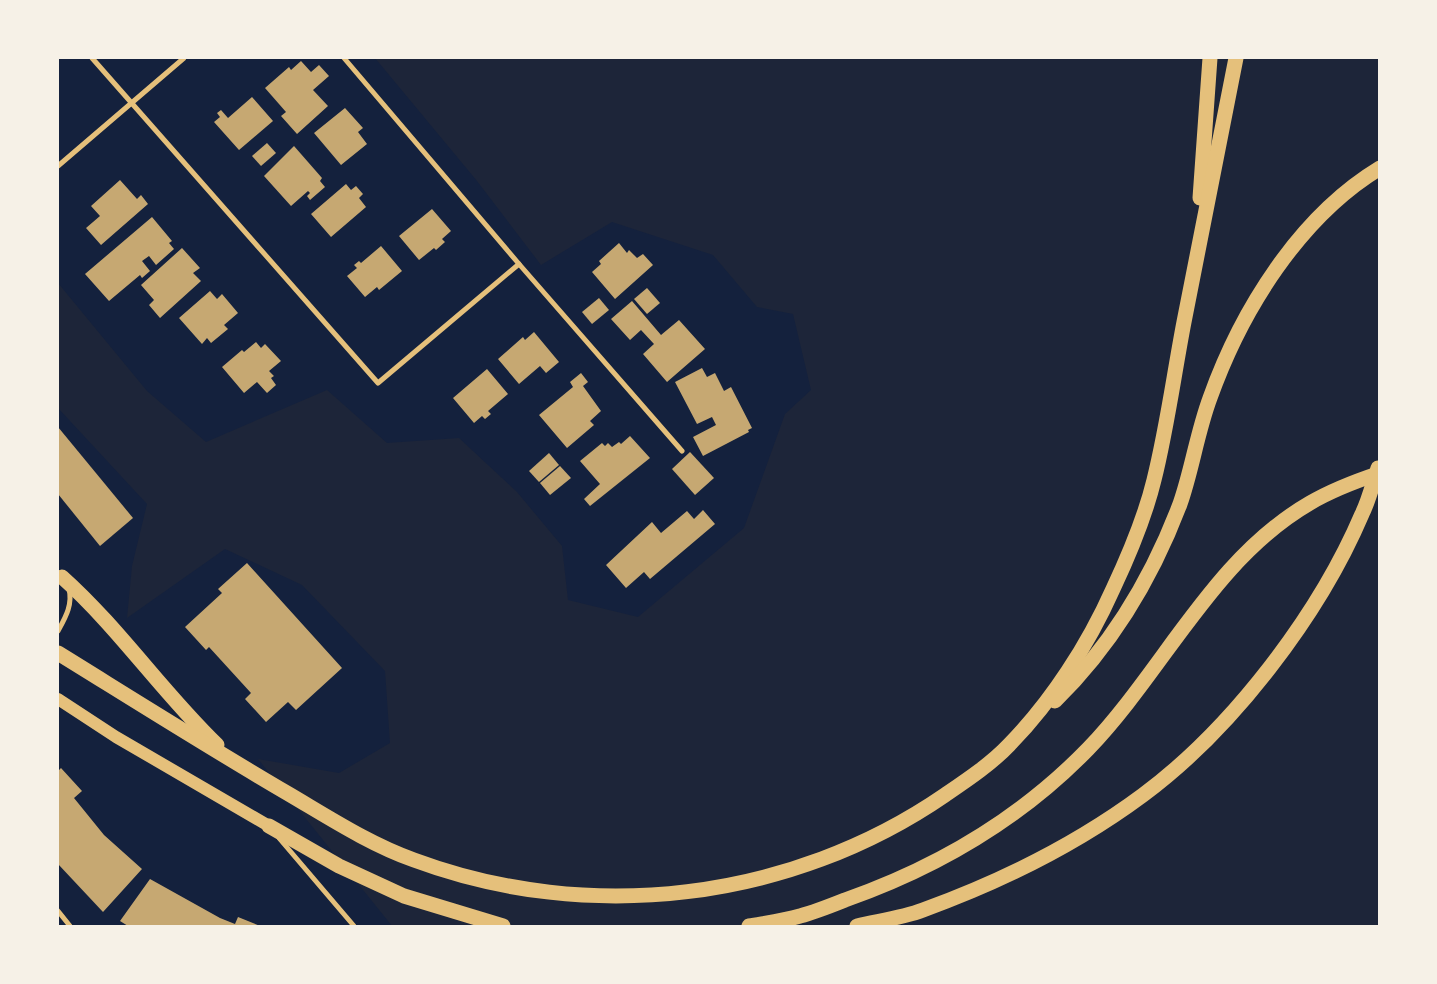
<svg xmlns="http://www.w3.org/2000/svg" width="1437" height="984" font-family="'DejaVu Sans',sans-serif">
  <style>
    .green { fill: #1d2539 }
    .building { fill: #c6a872 }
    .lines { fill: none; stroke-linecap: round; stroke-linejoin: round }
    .minor { stroke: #e5c07b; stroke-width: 5 }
    .primary { stroke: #e5c07b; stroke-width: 12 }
    .motorway { stroke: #e5c07b; stroke-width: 15 }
  </style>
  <rect width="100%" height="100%" fill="#14213d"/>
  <path class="green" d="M375,58H1379V926H392L258,759L339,773L390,743L385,671L302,585L225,549L127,618L132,566L147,504L58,408V283L147,391L206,442L327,390L387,443L459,438L517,492L562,546L568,600L638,617L744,528L785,414L811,390L793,314L757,307L713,255L612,222L541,265L477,181Z"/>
  <g class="building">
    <path d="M301,61L311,72L319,65L329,76L313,90L328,106L297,134L281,116L286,112L265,88L289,67L291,70Z"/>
    <path d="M252,97L273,121L239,150L214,122L220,117L217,113L221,110L228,118Z"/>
    <path d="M345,108L363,128L358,132L367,144L341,165L314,133Z"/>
    <path d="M267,143L276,153L261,166L252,156Z"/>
    <path d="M294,146L322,178L320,181L325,187L310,200L307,196L310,193L308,191L291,206L264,176Z"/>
    <path d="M120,180L137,199L141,195L148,204L101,245L86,228L100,216L91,206Z"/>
    <path d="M346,184L351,190L356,186L363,194L359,198L366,207L331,237L311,214Z"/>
    <path d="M432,209L451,231L442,239L445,242L436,250L434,248L419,260L399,236Z"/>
    <path d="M152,217L172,241L169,243L174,249L156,265L149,256L142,261L150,271L142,278L140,275L109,301L85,274Z"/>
    <path d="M619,243L627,253L629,250L637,258L643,254L653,265L615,299L592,272L601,264L599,261Z"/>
    <path d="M381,246L402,271L379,290L377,287L365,297L347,276L357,268L354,265L359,261L361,263Z"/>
    <path d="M182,248L200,268L193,273L201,281L160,318L149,305L154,300L141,285Z"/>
    <path d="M647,288L660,303L647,314L634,299Z"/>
    <path d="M210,291L217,299L222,294L238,313L224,325L228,329L211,343L207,338L202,344L179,318Z"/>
    <path d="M599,298L609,310L592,324L582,312Z"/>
    <path d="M632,301L661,335L679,320L705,349L667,382L643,354L654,344L641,330L630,340L611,319Z"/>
    <path d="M534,332L559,362L546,373L540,366L519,384L498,359L523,337L525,340Z"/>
    <path d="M256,342L261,348L265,344L281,361L269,371L274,376L271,378L276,385L267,393L257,382L244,393L222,367L242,350L244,352Z"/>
    <path d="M702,368L707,377L715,373L724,391L731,387L752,428L748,430L749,432L703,456L693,437L716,425L712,417L697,424L675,382Z"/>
    <path d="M487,369L508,394L488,411L491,414L485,419L482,416L474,423L453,398Z"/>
    <path d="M581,373L588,382L583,386L601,411L590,421L594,425L567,448L539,415L573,387L570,382Z"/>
    <path d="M58,427L133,518L100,546L58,494Z"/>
    <path d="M630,436L650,458L590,506L584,499L600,484L580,461L602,443L605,446L608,443L612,447L619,442L621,444Z"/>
    <path d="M690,452L714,478L695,495L672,469Z"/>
    <path d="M549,453L559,465L539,482L529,471Z"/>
    <path d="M560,466L571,478L550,495L540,483Z"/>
    <path d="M703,510L715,524L650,579L644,572L626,588L606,565L652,522L661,533L687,511L694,519Z"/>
    <path d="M247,563L342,668L296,710L288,702L266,722L245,699L251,693L209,647L206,650L185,627L222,593L218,589Z"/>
    <path d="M61,768L82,791L74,798L104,835L142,869L103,912L58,864V771Z"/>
    <path d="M150,879L220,918L235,924L238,917L260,926H128L120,921Z"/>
  </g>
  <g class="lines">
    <g class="minor">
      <path d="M92,58L378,383L519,264"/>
      <path d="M344,58L519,264L682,451"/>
      <path d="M58,166L184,58"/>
      <path d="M58,631C65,618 73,605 69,589"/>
      <path d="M279,838L354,926"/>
      <path d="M58,911L70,926"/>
    </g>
    <path class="primary" d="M58,699L116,737L269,826"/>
    <g class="motorway">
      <path d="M1200,198L1210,58"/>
      <path d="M62,577C119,628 162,692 217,745"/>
      <path d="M58,653C134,700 210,748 287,793C328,817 369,844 414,860C589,925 791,901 945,795C967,780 991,764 1009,745C1052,701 1088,645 1113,589C1129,555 1145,517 1154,480C1167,428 1174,374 1184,322C1201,233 1219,145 1236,58"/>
      <path d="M1055,701C1112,645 1152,578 1180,504C1192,470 1197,433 1210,398C1241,311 1299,217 1380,168"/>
      <path d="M269,826L339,866L404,896L503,926"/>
      <path d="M749,926C766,923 783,921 800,916C815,912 830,906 845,900C936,868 1021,818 1088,749C1164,670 1213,559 1310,503C1332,490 1356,481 1380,473"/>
      <path d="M857,926C878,921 902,918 923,910C1000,882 1077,844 1143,795C1232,729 1319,615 1362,514C1369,500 1373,483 1378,468"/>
    </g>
  </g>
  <rect width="1437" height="984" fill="none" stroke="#f6f1e7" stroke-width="118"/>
</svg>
